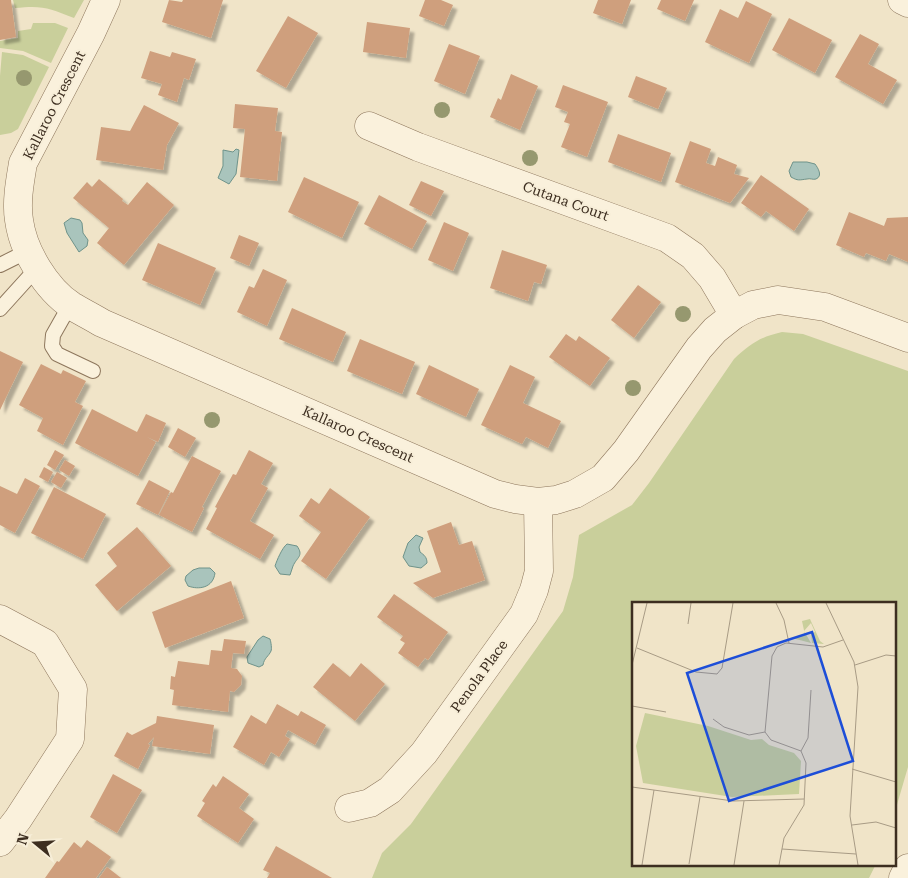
<svg xmlns="http://www.w3.org/2000/svg" width="908" height="878" font-family="'Roboto Serif',serif">
  <style>
    .green { fill: #c9cf9b }
    .water { fill: #a9c4bc; stroke: #6f938a }
    .building { fill: #cf9f7d; filter: url(#shadow) }
    .lines { fill: none; stroke-linecap: round; stroke-linejoin: round }
    .service-casing { stroke: #8d765c; stroke-width: 16 }
    .minor-casing { stroke: #8d765c; stroke-width: 29 }
    .service { stroke: #faf1dc; stroke-width: 14 }
    .minor { stroke: #faf1dc; stroke-width: 28 }
    .tree { fill: #96986f }
    .labels { text-anchor: middle; dominant-baseline: central; stroke-width: 4; stroke-linejoin: round; paint-order: stroke }
    .street-label { font-size: 14px; fill: #3d2e20; stroke: #f7eed8 }
    .inset-road { fill: none; stroke: #a89b85; stroke-width: 1 }
    .view { fill: #1d4ed8; fill-opacity: 0.15; stroke: #1d4ed8; stroke-width: 2.5 }
    .inset-edge { fill: none; stroke: #3d2e20; stroke-width: 2.5 }
  </style>
  <defs>
    <filter id="shadow"><feDropShadow dx="4.5" dy="4.5" stdDeviation="1" flood-color="#0004"/></filter>
  </defs>
  <rect width="100%" height="100%" fill="#f0e4c8"/>
  <g class="green">
    <path d="M13,0H84L74,18C49,8 43,5 15,8Z"/>
    <path d="M33,23H55L68,28L51,63L23,51L0,48V41L18,38V31L31,29Z"/>
    <path d="M2,52L23,55L49,67L18,129L11,133L0,135V76Z"/>
    <path d="M782,332L803,334L908,371V767L894,815V603H633V864H876L869,878H372L382,853L411,824L563,611L573,577L579,535L632,505L649,483L734,359C750,344 760,337 782,332Z"/>
  </g>
  <g class="water">
    <path d="M236,149L239,150L236,174L229,184L218,178L223,166V150L233,152Z"/>
    <path d="M793,162H807L815,164C818,168 823,176 816,179C813,180 810,178 807,179C799,180 798,181 791,177L789,171Z"/>
    <path d="M71,218L80,220L82,223L83,233L88,240L87,246L79,252L67,233L64,223Z"/>
    <path d="M416,535L423,538L419,547L420,552C424,555 427,557 427,563L421,568L409,566L403,557L408,543Z"/>
    <path d="M287,544L297,546C304,556 297,557 293,566C292,569 291,572 290,575L280,574L275,566C277,560 282,548 287,544Z"/>
    <path d="M199,568H210L215,573C213,588 199,590 188,586L185,580L186,576L193,570Z"/>
    <path d="M263,636L270,639C271,642 272,649 271,651C269,656 264,658 263,665L259,667L248,663L247,657L258,640Z"/>
  </g>
  <g class="building">
    <path d="M0,0H11L16,37L0,40Z"/>
    <path d="M169,0L182,2L183,0H223L211,38L162,22Z"/>
    <path d="M425,0H441L453,5L444,26L419,16Z"/>
    <path d="M598,0H631L622,24L593,13Z"/>
    <path d="M661,0H694L685,21L657,9Z"/>
    <path d="M746,1L772,14L749,63L705,42L720,9L738,18Z"/>
    <path d="M288,16L318,33L286,88L256,71Z"/>
    <path d="M789,18L832,40L815,73L772,50Z"/>
    <path d="M367,22L410,28L406,58L363,52Z"/>
    <path d="M860,34L879,44L868,64L897,80L883,104L835,77Z"/>
    <path d="M449,44L480,56L465,94L434,81Z"/>
    <path d="M150,51L170,57L172,52L196,59L189,80L184,78L177,102L158,95L162,84L141,78Z"/>
    <path d="M511,74L538,86L520,130L490,117L498,98L501,100Z"/>
    <path d="M636,76L667,88L658,109L628,97Z"/>
    <path d="M563,85L608,102L587,157L561,147L570,124L564,122L568,112L555,107Z"/>
    <path d="M235,104L278,108L275,131L282,132L277,181L240,177L245,129L233,128Z"/>
    <path d="M144,105L179,123L167,145L163,170L96,160L101,127L130,131Z"/>
    <path d="M618,134L671,153L661,182L608,162Z"/>
    <path d="M690,141L711,149L706,163L715,166L718,157L737,165L734,174L749,178L730,203L675,182Z"/>
    <path d="M761,175L809,209L794,231L766,211L761,217L741,203Z"/>
    <path d="M304,177L359,202L342,238L288,212Z"/>
    <path d="M99,179L123,199L122,201L128,205L147,182L174,205L124,265L97,243L109,228L73,198L87,182L92,187Z"/>
    <path d="M421,181L444,191L431,216L409,205Z"/>
    <path d="M379,195L427,221L412,249L364,224Z"/>
    <path d="M849,212L884,226L887,218L908,217V262L889,254L886,261L866,253L864,257L836,245Z"/>
    <path d="M444,222L469,233L453,271L428,260Z"/>
    <path d="M239,235L259,243L249,266L230,258Z"/>
    <path d="M158,243L216,268L200,305L142,280Z"/>
    <path d="M502,250L547,265L541,284L534,282L528,301L490,288Z"/>
    <path d="M263,269L287,280L267,326L237,312L249,286L254,288Z"/>
    <path d="M638,285L661,302L634,338L611,320Z"/>
    <path d="M292,308L346,332L333,362L279,339Z"/>
    <path d="M566,334L576,341L579,336L610,358L590,386L549,357Z"/>
    <path d="M360,339L415,362L402,394L347,371Z"/>
    <path d="M0,351L23,362L0,410Z"/>
    <path d="M41,364L61,374L63,370L86,381L75,402L83,406L63,445L37,431L43,418L19,405Z"/>
    <path d="M429,365L479,389L466,417L416,394Z"/>
    <path d="M510,365L535,377L523,403L561,421L548,448L526,437L522,444L481,425Z"/>
    <path d="M92,409L137,432L146,414L166,423L158,442L147,437L156,442L138,476L75,443Z"/>
    <path d="M178,428L196,438L185,457L168,447Z"/>
    <path d="M55,450L64,455L55,470L47,465Z"/>
    <path d="M249,450L273,463L261,484L268,488L250,521L274,535L260,559L206,529L217,508L215,507L233,474L236,475Z"/>
    <path d="M192,456L221,471L202,507L204,508L192,532L159,515L171,492L173,493Z"/>
    <path d="M65,460L75,466L69,476L59,470Z"/>
    <path d="M44,467L53,472L48,482L39,477Z"/>
    <path d="M57,472L67,478L61,488L51,482Z"/>
    <path d="M25,478L40,486L15,533L0,525V486L17,494Z"/>
    <path d="M149,480L170,491L158,515L136,504Z"/>
    <path d="M54,487L106,514L83,559L31,533Z"/>
    <path d="M330,488L370,517L326,579L301,561L321,532L299,516L311,498L319,504Z"/>
    <path d="M451,522L459,545L472,541L485,580L433,598L413,583L441,572L427,531Z"/>
    <path d="M137,527L171,566L117,611L95,585L117,566L107,553Z"/>
    <path d="M231,581L244,618L165,648L152,612Z"/>
    <path d="M394,594L448,632L428,660L425,658L418,667L398,653L405,643L400,640L403,636L377,617Z"/>
    <path d="M224,639L246,641L244,654L233,653L231,668L237,669L242,676L241,685L234,692L230,691L228,712L172,705L174,690L170,689L171,676L175,677L178,661L209,665L211,650L222,651Z"/>
    <path d="M333,663L350,677L361,663L385,684L355,721L313,687Z"/>
    <path d="M277,704L298,716L301,711L326,725L315,745L288,730L285,736L290,739L279,757L271,752L264,765L233,747L251,715L266,724Z"/>
    <path d="M157,716L214,725L210,754L152,746L154,737L148,744L150,745L138,769L114,756L127,732L132,735L156,723Z"/>
    <path d="M113,774L142,790L117,833L90,817Z"/>
    <path d="M223,776L249,794L239,808L254,819L238,843L197,816L205,803L202,801L213,784L216,787Z"/>
    <path d="M87,840L111,857L96,878H45L57,861L59,862L74,842L81,848Z"/>
    <path d="M276,846L332,878H267L270,873L263,870Z"/>
    <path d="M107,867L121,878H99Z"/>
  </g>
  <g class="lines">
    <g class="service-casing">
      <g id="service">
        <path d="M0,265L28,251"/>
        <path d="M70,305L53,335L52,346L57,354L93,371"/>
        <path d="M0,309L37,268"/>
      </g>
    </g>
    <g class="minor-casing">
      <g id="minor">
        <path d="M106,0L91,33L23,163C20,181 16,202 19,220C23,251 46,289 72,306C82,312 92,317 102,323L495,494L515,499L538,502L556,500L575,494L603,478L626,451L699,348L715,330L734,315L753,305L778,300L825,307L908,338"/>
        <path d="M902,0L908,3"/>
        <path d="M369,126L418,147L667,238L693,256L712,278L734,315"/>
        <path d="M0,619L45,643L73,689L70,739L18,819L0,842"/>
        <path d="M349,808L370,803L390,790L424,753L524,614L534,590L539,571L538,502"/>
        <path d="M903,878L908,868"/>
      </g>
    </g>
    <use href="#service" class="service"/>
    <use href="#minor" class="minor"/>
  </g>
  <g class="tree">
    <circle cx="24" cy="78" r="8"/>
    <circle cx="442" cy="110" r="8"/>
    <circle cx="530" cy="158" r="8"/>
    <circle cx="683" cy="314" r="8"/>
    <circle cx="633" cy="388" r="8"/>
    <circle cx="212" cy="420" r="8"/>
  </g>
  <g class="labels">
    <g class="street-label">
      <text transform="translate(54 105) rotate(-63)">Kallaroo Crescent</text>
      <text transform="translate(566 201) rotate(20)">Cutana Court</text>
      <text transform="translate(358 434) rotate(24)">Kallaroo Crescent</text>
      <text transform="translate(479 676) rotate(-54)">Penola Place</text>
    </g>
  </g>
  <g transform="translate(632 602)">
    <rect width="264" height="264" fill="#f0e4c8"/>
    <path d="M178,17L188,39L192,42L180,41L179,32L183,30L179,21L172,29L179,41L160,36L173,33L170,19ZM13,111L76,124L119,138L130,137L137,143L162,151L169,159L167,192L100,195L11,181L4,144Z" fill="#c9cf9b"/>
    <path class="inset-road" d="M144,1L152,18L157,41M194,1L222,60L226,85L218,214L226,263M56,22L59,1M5,46L64,70L85,72L90,66L101,1M0,63L15,1M223,63L254,53L264,54M0,104L34,110M81,117L92,125L117,133L133,130M169,149L176,136L179,88M220,167L264,180M0,185L101,199L172,197M220,223L244,220L264,226M150,247L224,252M57,262L68,195M10,263L22,188M102,263L112,199M147,263L152,236L172,203L174,161L169,149L139,138L133,130L140,54L145,45L154,41L191,45L211,38"/>
    <path class="view" d="M180,30L221,159L97,199L55,71Z"/>
    <rect width="264" height="264" class="inset-edge"/>
  </g>
  <g transform="translate(35 843) rotate(288)" stroke="#f7eed8" stroke-width="4" paint-order="stroke">
  <path d="M0-4L9 19L0 12L-9 19Z" fill="#3d2e20"/>
  <text y="-8" font-size="14" font-weight="bold" text-anchor="middle" fill="#3d2e20">N</text>
  </g>
</svg>
